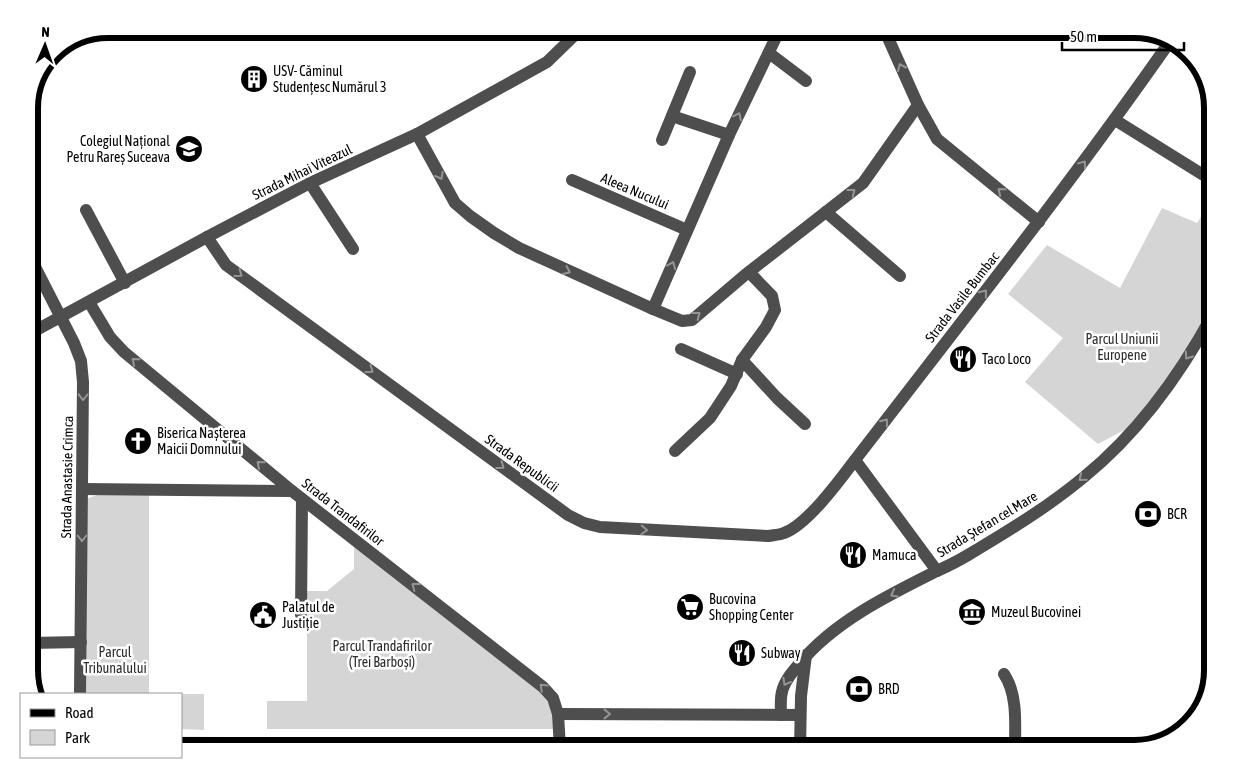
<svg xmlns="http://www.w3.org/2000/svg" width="1242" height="778" font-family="'Asap Condensed',sans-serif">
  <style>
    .green { fill: #d5d5d5 }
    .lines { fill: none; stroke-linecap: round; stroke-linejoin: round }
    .major-casing { stroke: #dbdbdb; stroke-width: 15 }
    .minor { stroke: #4e4e4e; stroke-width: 12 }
    .major { stroke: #000; stroke-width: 12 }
    .oneway { stroke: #959595 }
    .labels { text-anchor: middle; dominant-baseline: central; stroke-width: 5; stroke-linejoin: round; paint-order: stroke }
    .poi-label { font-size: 14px; fill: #000; stroke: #fff; text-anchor: start }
    .street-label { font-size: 14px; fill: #000; stroke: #fff }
    .park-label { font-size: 14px; fill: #2c2c2c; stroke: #fff }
    .rim { fill: none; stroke: #000; stroke-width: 6 }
  </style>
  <rect width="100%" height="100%" fill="#fff"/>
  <g class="green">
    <path d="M1213,198V296L1183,363L1143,420L1098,444L1025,382L1063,338L1008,294L1047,245L1120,288L1162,208L1197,223Z"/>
    <path d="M114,489L149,490V694H180H81L83,500Z"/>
    <path d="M354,540L553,698L555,729H267V701H307V591H327L354,569Z"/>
    <path d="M181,694H204V730L181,729Z"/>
  </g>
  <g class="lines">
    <g class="major-casing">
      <path id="major" d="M181,744L622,749"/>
    </g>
    <g class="minor">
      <path d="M884,29L918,105L937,139L1039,222"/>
      <path d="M769,53L806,81"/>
      <path d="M672,116L729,135"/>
      <path d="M1115,120L1213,181"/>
      <path d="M417,134L455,203L470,216L494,233L519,248L653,309L682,321L692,320L745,275L863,183L918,105"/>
      <path d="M662,140L690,72"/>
      <path d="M572,180L687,230"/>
      <path d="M310,183L353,249"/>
      <path d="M86,210L125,283"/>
      <path d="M826,212L900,276"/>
      <path d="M207,237L226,265L568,515L584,523L600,527L768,536C773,535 779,535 784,533C807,525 840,480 855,460C962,321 1071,183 1171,40"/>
      <path d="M29,255L74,343L81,361L83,382L80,694"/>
      <path d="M89,302L110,337L124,352L292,491L543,687L553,698L558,714L560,748"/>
      <path d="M653,309L729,135L780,29"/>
      <path d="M29,334L207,237L310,183L417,134L547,62L581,29"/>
      <path d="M681,349L737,374"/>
      <path d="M742,360L777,398L805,424"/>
      <path d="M675,451L710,418L731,386L742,360L766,327L775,310L772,296L749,272"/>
      <path d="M855,460L937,571"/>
      <path d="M82,489L292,491"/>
      <path d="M301,615L302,499"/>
      <path d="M29,643L81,642"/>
      <path d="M1004,674C1018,695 1015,725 1015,749"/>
      <path d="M558,714L800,715"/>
      <path d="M781,715C781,707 780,699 782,692C784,681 793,671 800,663C835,621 889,595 937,571C948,566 958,561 968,555C1008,531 1048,507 1084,477C1138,433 1180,375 1213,314"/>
      <path d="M800,749L801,696L806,655"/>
    </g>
    <use href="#major" class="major"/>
  </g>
  <defs><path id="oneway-chevron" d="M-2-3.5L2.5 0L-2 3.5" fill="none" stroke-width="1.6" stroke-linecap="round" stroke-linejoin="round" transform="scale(1.25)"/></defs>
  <g class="oneway">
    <use href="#oneway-chevron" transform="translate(901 67) rotate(-114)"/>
    <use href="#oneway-chevron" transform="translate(738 116) rotate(-64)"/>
    <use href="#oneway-chevron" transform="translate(1083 164) rotate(-53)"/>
    <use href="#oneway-chevron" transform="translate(440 176) rotate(61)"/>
    <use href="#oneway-chevron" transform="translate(1001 191) rotate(-141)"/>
    <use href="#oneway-chevron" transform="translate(852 192) rotate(-38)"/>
    <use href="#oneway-chevron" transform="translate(672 265) rotate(-67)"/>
    <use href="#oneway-chevron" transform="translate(567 271) rotate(24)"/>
    <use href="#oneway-chevron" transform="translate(239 274) rotate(36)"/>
    <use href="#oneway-chevron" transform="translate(984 293) rotate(-52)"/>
    <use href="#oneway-chevron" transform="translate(697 315) rotate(-37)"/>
    <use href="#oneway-chevron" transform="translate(1188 356) rotate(125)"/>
    <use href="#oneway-chevron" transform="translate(135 361) rotate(-140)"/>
    <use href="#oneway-chevron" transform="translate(370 370) rotate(36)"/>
    <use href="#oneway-chevron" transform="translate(83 397) rotate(91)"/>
    <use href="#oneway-chevron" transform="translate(885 422) rotate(-52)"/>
    <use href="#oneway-chevron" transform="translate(260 464) rotate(-140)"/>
    <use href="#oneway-chevron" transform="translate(501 466) rotate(36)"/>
    <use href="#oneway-chevron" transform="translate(1082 478) rotate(140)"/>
    <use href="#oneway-chevron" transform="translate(644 530) rotate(3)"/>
    <use href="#oneway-chevron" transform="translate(82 538) rotate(90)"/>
    <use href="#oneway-chevron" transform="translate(415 586) rotate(-143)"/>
    <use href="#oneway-chevron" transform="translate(894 594) rotate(152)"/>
    <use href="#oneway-chevron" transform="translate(786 682) rotate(119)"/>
    <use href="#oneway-chevron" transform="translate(543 687) rotate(-136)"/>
    <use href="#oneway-chevron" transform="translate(607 714)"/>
  </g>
  <defs>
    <g id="building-disc" transform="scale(1.4375)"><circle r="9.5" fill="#000" stroke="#fff"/><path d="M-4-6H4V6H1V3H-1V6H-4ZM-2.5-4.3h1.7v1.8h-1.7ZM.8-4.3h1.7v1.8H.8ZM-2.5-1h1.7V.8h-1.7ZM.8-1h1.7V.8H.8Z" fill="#fff"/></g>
    <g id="school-disc" transform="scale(1.4375)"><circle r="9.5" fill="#000" stroke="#fff"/><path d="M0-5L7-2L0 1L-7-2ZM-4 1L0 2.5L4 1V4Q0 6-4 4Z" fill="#fff"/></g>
    <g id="restaurant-disc" transform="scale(1.4375)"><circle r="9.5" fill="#000" stroke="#fff"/><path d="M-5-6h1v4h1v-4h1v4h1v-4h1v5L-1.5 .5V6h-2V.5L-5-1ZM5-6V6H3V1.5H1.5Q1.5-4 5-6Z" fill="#fff"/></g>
    <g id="church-disc" transform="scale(1.4375)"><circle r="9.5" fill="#000" stroke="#fff"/><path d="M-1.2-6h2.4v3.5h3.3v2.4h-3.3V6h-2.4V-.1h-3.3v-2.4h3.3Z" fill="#fff"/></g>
    <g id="bank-disc" transform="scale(1.4375)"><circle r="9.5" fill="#000" stroke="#fff"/><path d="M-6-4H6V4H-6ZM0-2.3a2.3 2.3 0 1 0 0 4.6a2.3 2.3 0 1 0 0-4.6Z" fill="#fff"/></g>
    <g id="supermarket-disc" transform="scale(1.4375)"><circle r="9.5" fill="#000" stroke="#fff"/><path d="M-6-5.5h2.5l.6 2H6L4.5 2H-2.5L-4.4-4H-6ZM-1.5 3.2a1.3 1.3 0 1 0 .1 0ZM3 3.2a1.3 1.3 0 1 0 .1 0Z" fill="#fff"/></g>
    <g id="museum-disc" transform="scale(1.4375)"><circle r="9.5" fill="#000" stroke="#fff"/><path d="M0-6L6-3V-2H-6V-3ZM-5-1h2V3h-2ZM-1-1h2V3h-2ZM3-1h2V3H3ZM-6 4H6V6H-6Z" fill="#fff"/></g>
    <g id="civic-disc" transform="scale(1.4375)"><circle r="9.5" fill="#000" stroke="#fff"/><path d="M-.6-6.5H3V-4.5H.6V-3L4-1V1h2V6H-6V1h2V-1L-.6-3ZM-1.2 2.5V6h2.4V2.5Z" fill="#fff"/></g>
  </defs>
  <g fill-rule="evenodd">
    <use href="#building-disc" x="254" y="79"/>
    <use href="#school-disc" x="189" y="149"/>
    <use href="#restaurant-disc" x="963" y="359"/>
    <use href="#church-disc" x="138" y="441"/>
    <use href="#bank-disc" x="1148" y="514"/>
    <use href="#restaurant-disc" x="853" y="555"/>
    <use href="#supermarket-disc" x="690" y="607"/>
    <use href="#museum-disc" x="972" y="612"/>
    <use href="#civic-disc" x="263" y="615"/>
    <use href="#restaurant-disc" x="742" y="653"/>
    <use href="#bank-disc" x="859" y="689"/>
  </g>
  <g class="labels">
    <g class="poi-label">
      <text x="273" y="71">USV- Căminul<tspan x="273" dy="16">Studențesc Numărul 3</tspan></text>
      <text x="170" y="141" text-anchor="end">Colegiul Național<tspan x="170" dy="16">Petru Rareș Suceava</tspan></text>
      <text x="982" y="359">Taco Loco</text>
      <text x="157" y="433">Biserica Nașterea<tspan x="157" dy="16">Maicii Domnului</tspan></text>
      <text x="1167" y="514">BCR</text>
      <text x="872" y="555">Mamuca</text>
      <text x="709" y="599">Bucovina<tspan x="709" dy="16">Shopping Center</tspan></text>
      <text x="282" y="607">Palatul de<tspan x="282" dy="16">Justiție</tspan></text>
      <text x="991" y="612">Muzeul Bucovinei</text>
      <text x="761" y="653">Subway</text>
      <text x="878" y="689">BRD</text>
    </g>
    <g class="street-label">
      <text transform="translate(302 172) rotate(-26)">Strada Mihai Viteazul</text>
      <text transform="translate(635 191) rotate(23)">Aleea Nucului</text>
      <text transform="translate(962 297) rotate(-52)">Strada Vasile Bumbac</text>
      <text transform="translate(522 463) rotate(36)">Strada Republicii</text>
      <text transform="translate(67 477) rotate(-89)">Strada Anastasie Crimca</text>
      <text transform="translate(343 512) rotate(38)">Strada Trandafirilor</text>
      <text transform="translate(987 524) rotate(-31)">Strada Ștefan cel Mare</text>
    </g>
    <g class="park-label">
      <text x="1122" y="339">Parcul Uniunii<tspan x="1122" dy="16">Europene</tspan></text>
      <text x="382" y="646">Parcul Trandafirilor<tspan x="382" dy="16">(Trei Barboși)</tspan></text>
      <text x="115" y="652">Parcul<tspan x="115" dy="16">Tribunalului</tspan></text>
    </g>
  </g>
  <path d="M0 0H1242V778H0ZM108 38H1134A70 70 0 0 1 1204 108V670A70 70 0 0 1 1134 740H108A70 70 0 0 1 38 670V108A70 70 0 0 1 108 38Z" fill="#fff" fill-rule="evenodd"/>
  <path class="rim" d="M108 38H1134A70 70 0 0 1 1204 108V670A70 70 0 0 1 1134 740H108A70 70 0 0 1 38 670V108A70 70 0 0 1 108 38Z"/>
  <rect x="20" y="693" width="162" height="65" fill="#ffffff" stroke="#999999"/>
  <rect x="30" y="709" width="25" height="8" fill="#000000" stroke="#999999"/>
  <text x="65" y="718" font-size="15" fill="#000000">Road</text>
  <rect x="30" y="730" width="25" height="15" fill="#d5d5d5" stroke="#999999"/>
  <text x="65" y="743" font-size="15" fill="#000000">Park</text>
  <g transform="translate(45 45) rotate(2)" stroke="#ffffff" stroke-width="4" paint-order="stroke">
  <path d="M0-4L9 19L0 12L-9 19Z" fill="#000000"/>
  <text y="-8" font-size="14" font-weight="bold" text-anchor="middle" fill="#000000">N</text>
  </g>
  <path d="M1062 42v8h122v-8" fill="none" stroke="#000000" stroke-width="2.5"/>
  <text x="1070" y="42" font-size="15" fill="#000000" stroke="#ffffff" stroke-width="4" paint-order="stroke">50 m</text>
</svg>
